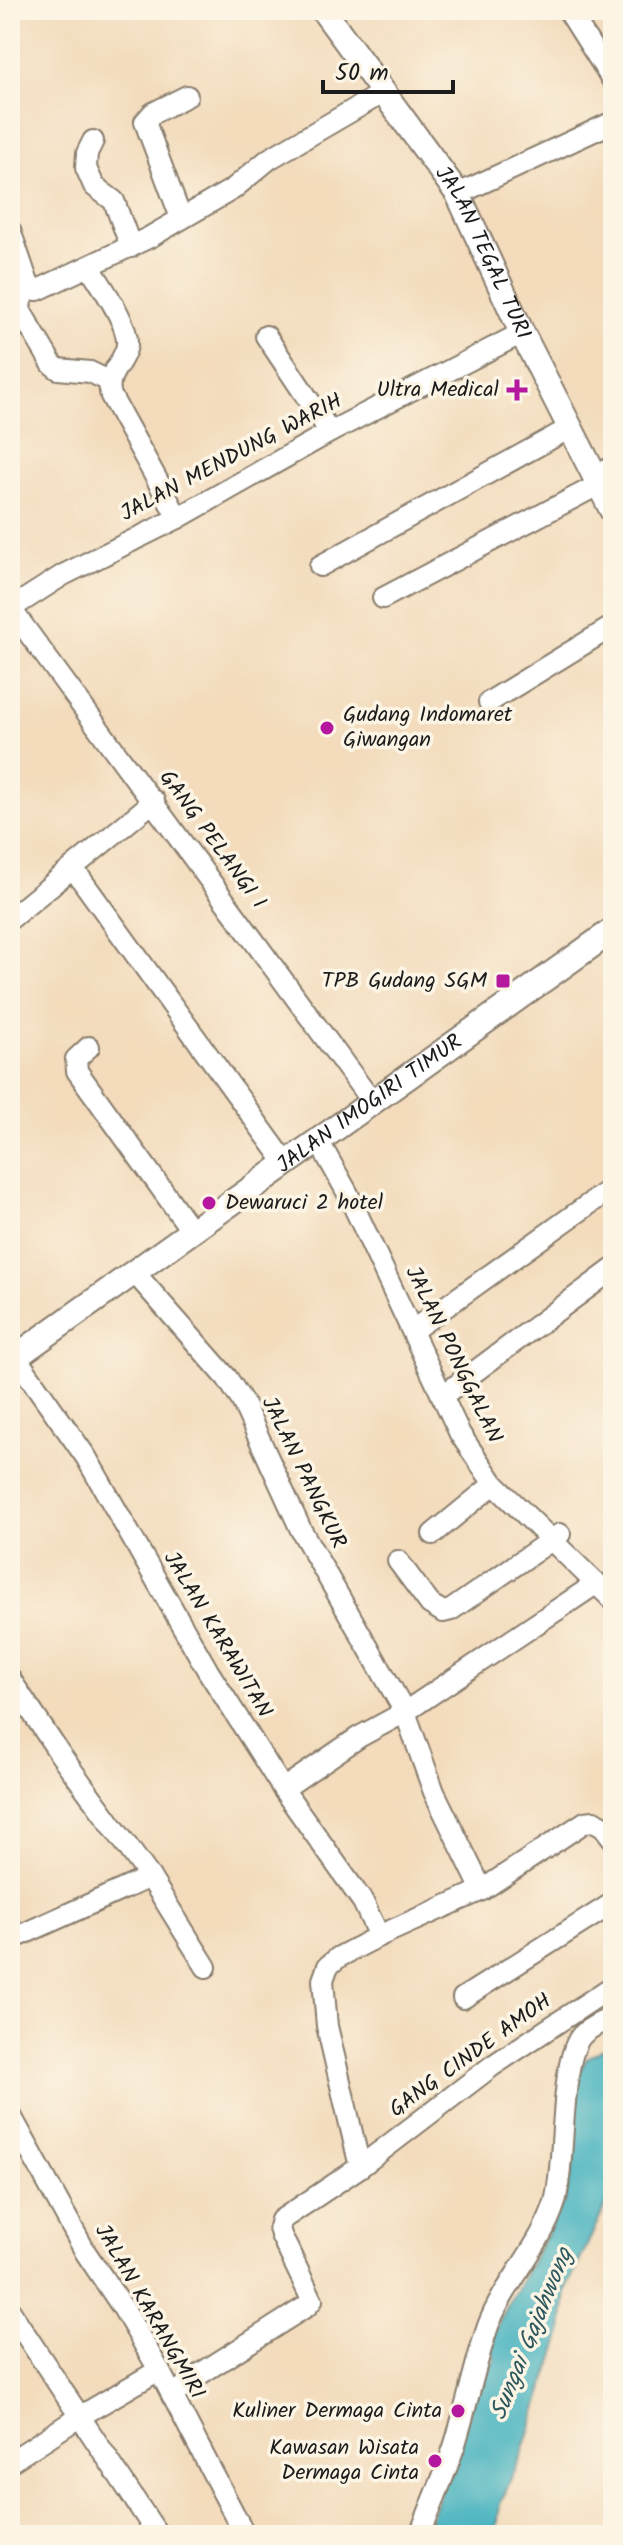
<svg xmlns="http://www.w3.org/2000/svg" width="623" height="2545" font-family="Kalam,sans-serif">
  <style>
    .water { fill: #44b2bf; stroke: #30676e; stroke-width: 2 }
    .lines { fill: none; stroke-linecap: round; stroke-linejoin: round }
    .minor-casing { stroke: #887c6c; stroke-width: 24 }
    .major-casing { stroke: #887c6c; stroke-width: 28 }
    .minor { stroke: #fff; stroke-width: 20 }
    .major { stroke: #fff; stroke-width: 24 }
    .poi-dot { fill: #b5179e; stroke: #fcf5e5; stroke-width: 3 }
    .labels { text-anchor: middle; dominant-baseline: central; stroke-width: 7; stroke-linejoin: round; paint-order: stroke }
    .street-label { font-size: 22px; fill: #1c1c1c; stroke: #fcf5e5 }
    .poi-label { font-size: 22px; fill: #1c1c1c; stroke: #fcf5e5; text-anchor: end }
    .water-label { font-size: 24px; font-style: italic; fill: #2c585d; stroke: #fcf5e5 }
  </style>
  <rect width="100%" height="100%" fill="#fcf5e5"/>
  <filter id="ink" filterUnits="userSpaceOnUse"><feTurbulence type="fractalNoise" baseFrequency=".0125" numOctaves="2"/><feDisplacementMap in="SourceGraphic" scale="16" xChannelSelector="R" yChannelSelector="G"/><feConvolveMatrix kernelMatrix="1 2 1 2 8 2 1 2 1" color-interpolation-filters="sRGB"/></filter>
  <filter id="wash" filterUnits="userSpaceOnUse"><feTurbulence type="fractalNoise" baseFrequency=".006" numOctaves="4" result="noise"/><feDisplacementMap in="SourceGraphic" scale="32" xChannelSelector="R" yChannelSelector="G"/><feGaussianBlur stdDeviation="1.8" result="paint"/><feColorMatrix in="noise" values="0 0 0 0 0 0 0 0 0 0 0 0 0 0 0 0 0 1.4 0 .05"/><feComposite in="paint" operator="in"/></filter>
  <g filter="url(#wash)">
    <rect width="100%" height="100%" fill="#f3dbbc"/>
    <path class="water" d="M613,2044V2190L566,2290L562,2332L523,2452L500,2504L496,2535H424L476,2395L495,2359L489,2340L565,2200L573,2157L577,2076L587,2058Z"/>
  </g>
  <g filter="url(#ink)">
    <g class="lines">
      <g class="minor-casing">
        <g id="minor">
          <path d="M568,10L613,81"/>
          <path d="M93,141L87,153L86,168L94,186L114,201L131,247"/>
          <path d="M458,194L613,122"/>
          <path d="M181,218L145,122L153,113L187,96"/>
          <path d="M10,230L29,286L33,290H38L150,237L233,189L269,159L384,92"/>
          <path d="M90,267C101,286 129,323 127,345C124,365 104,373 111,396L178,518"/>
          <path d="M29,286L21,300L20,310L52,364L58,369L90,372L109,381"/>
          <path d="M266,336L330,432"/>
          <path d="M593,476L613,467"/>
          <path d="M320,566L570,428"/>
          <path d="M383,598L598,485"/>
          <path d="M10,609L63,575L178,518L330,432L522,333"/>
          <path d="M11,609L372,1102"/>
          <path d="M489,702L613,626"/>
          <path d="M73,868L286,1163"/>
          <path d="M10,919L154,801"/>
          <path d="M89,1047L76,1059L77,1071L191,1230"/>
          <path d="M318,1140L347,1192L460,1434L494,1484L613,1600"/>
          <path d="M134,1272L227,1378L242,1401L301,1530L405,1712L434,1792L482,1890"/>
          <path d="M413,1330L613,1187"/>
          <path d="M15,1356L86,1457L208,1671L283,1789L363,1902L379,1936"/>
          <path d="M442,1396L613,1269"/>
          <path d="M433,1534L494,1484"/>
          <path d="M398,1561L430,1604L443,1612L451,1610L560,1534"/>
          <path d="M10,1679L60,1754L150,1877L206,1967"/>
          <path d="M283,1789L359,1737L405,1712L597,1583"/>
          <path d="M10,1940L150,1877"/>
          <path d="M463,1998L613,1903"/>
          <path d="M10,2114L86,2253L123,2308L159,2370L245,2535"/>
          <path d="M360,2167L327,2026L323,1980L328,1966L339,1957L379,1936L482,1890L585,1822L594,1821L603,1826L613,1839"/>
          <path d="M10,2311L158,2535"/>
          <path d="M172,2396L200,2374L307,2306L312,2300L281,2235L279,2227L281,2220L360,2167L492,2066L613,1986"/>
          <path d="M10,2462L79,2417L159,2370"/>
          <path d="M420,2535C431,2504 445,2475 455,2444C467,2405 475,2364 488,2326C503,2285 541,2247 555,2202C566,2163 559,2060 582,2035C590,2027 603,2022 613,2016"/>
        </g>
      </g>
      <g class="major-casing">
        <g id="major">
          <path id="s1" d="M323,10L458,194L522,333L613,512"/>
          <path id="s2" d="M10,1361L613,930"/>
        </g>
      </g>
      <use href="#minor" class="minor"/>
      <use href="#major" class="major"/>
    </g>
  </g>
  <g class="poi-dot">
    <path d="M513 378h8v8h8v8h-8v8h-8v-8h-8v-8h8z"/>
    <circle cx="327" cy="728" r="8"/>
    <rect x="495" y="973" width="16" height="16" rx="4"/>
    <circle cx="209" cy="1203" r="8"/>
    <circle cx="458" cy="2411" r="8"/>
    <circle cx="435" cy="2461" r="8"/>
  </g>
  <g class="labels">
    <g class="street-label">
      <text stroke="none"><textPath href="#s1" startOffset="292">JALAN TEGAL TURI</textPath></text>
      <text transform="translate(232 458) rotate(-28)">JALAN MENDUNG WARIH</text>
      <text transform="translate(212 840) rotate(54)">GANG PELANGI I</text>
      <text stroke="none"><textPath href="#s2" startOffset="442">JALAN IMOGIRI TIMUR</textPath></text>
      <text transform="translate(453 1355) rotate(64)">JALAN PONGGALAN</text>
      <text transform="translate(303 1473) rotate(64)">JALAN PANGKUR</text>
      <text transform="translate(217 1635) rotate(59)">JALAN KARAWITAN</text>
      <text transform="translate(471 2056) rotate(-36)">GANG CINDE AMOH</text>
      <text transform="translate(149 2312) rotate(60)">JALAN KARANGMIRI</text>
    </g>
    <g class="poi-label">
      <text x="499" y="390">Ultra Medical</text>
      <text x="343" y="715" text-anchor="start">Gudang Indomaret<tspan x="343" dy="25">Giwangan</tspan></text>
      <text x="487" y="981">TPB Gudang SGM</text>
      <text x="225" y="1203" text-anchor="start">Dewaruci 2 hotel</text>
      <text x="442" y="2411">Kuliner Dermaga Cinta</text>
      <text x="419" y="2448">Kawasan Wisata<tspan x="419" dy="25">Dermaga Cinta</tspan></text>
    </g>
    <g class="water-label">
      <text transform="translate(532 2334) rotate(-68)">Sungai Gajahwong</text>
    </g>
  </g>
  <rect width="623" height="2545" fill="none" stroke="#fcf5e5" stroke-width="40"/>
  <path d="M323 80v12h130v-12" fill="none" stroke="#1c1c1c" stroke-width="4"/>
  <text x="335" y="80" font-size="24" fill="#1c1c1c" stroke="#fcf5e5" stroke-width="6" paint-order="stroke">50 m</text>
</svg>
